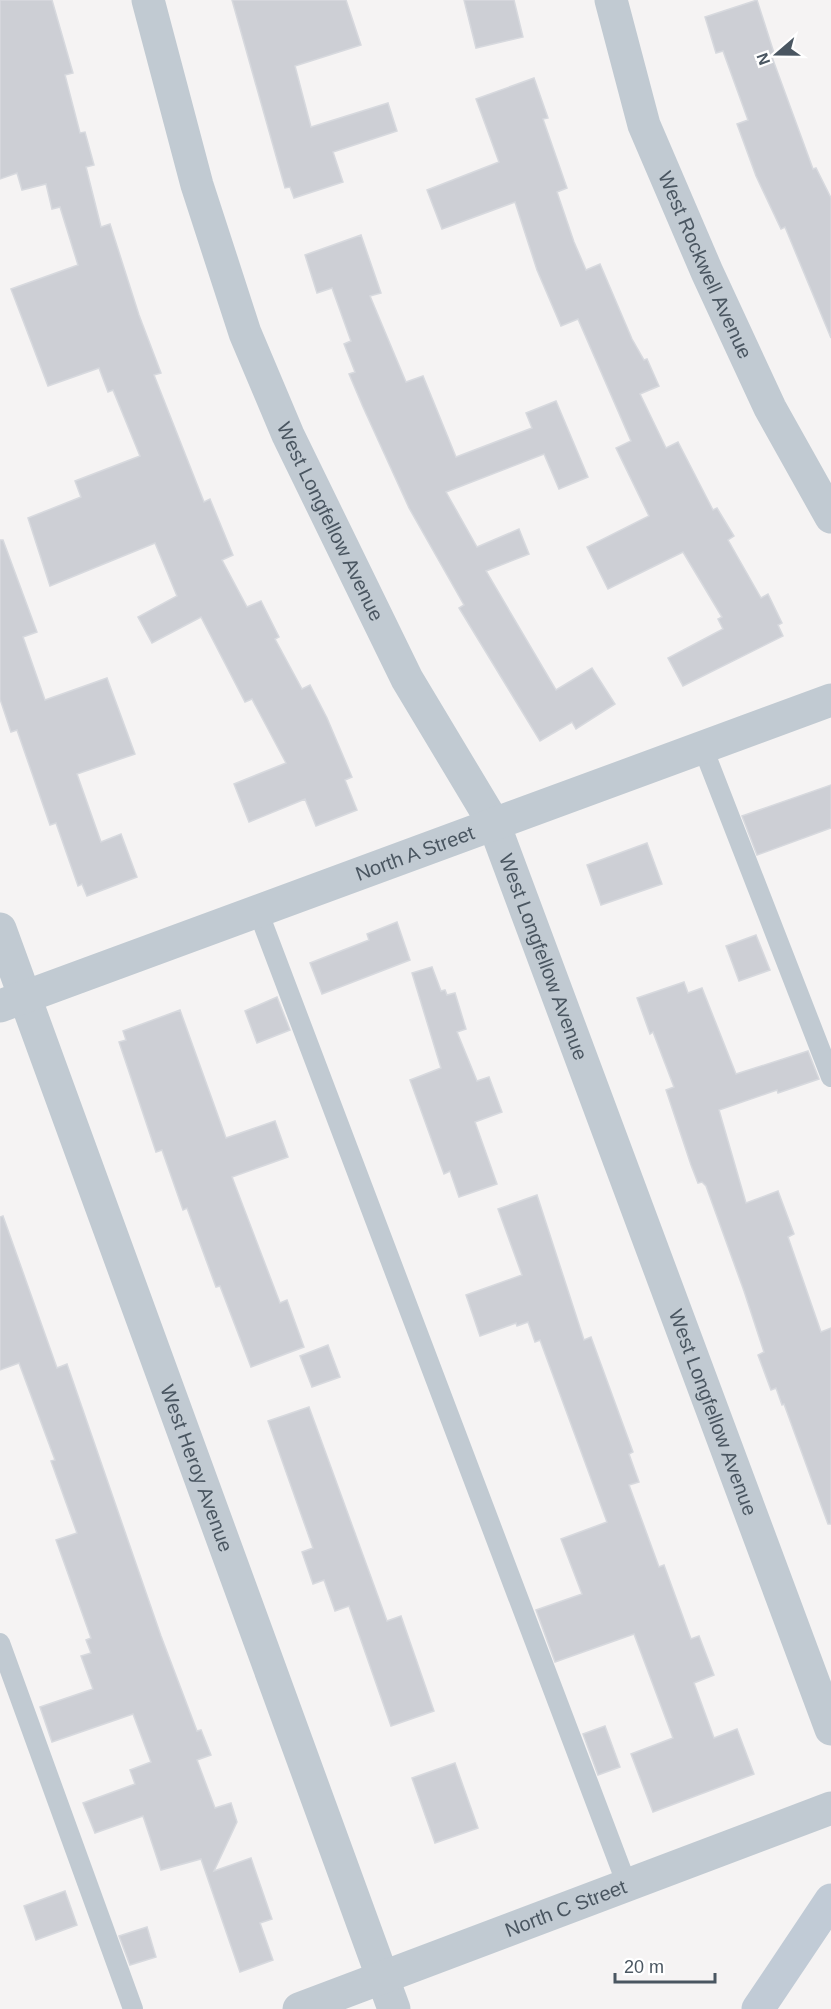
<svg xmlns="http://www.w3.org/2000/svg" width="831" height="2009" font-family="Arial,sans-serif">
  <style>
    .building { fill: #cdcfd5; stroke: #d7d9de; stroke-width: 1.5 }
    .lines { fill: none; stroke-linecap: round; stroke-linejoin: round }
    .service { stroke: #c1cad2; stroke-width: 20 }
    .minor { stroke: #c1cad2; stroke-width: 33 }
    .tertiary { stroke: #c1cad2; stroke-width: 33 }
    .secondary { stroke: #c1cbd6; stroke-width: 33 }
    .labels { text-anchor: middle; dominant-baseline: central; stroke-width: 5; stroke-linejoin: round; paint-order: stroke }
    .street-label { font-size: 20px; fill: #4a5661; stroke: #fff }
  </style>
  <rect width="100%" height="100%" fill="#f5f3f3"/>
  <g class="building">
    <path d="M0,0H52L73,73L65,75L80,133L85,132L94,165L86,167L101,227L110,224L139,315L161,373L154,375L204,502L210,499L233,555L222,560L247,607L261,601L279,637L275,639L302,689L310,685L327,718L352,777L345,780L357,810L316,826L305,799L249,822L234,784L286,763L252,699L245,702L201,617L152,643L138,617L177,596L155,543L50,586L28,518L81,497L75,481L140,456L113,390L108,392L99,368L48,386L11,289L78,265L60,207L52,209L46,184L22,190L17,173L0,179Z"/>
    <path d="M232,0H346L361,45L295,66L311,127L388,103L397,131L333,152L343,182L294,198L290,187L285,188Z"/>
    <path d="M464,0H514L523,37L476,48Z"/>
    <path d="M757,0L775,56L772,57L813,169L816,168L831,198V338L785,227L781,229L756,176L737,124L748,120L723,51L716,53L705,17Z"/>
    <path d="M534,78L548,118L543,119L567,188L557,192L574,242L586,270L600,264L632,339L644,360L647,359L659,386L640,394L666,448L678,442L713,510L717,508L734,536L728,540L761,598L768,594L782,623L778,625L783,636L683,686L668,658L723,629L718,619L722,617L683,552L608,589L587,547L649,516L616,448L631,441L578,319L561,326L537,270L515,202L442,229L427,190L499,162L476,99Z"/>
    <path d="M361,235L381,293L370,296L406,382L423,376L456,457L532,428L526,413L556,401L588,477L559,489L544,454L446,492L477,547L519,529L529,554L486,571L556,690L592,668L615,704L576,729L572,722L540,741L459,608L464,605L409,508L363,407L349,374L355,372L344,344L351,341L332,288L317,293L305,255Z"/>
    <path d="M0,540H3L37,632L23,637L45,700L107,678L135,754L77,774L101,842L121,834L137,877L87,896L82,884L78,886L56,823L50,825L17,730L11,732L0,699Z"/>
    <path d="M831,785V828L757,855L742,816Z"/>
    <path d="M647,843L662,884L601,905L587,865Z"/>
    <path d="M397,922L410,960L322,994L310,963L369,940L367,934Z"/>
    <path d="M756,935L770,970L739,981L726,946Z"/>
    <path d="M432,967L441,991L445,990L447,995L455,993L466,1029L457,1032L477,1081L489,1077L502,1112L475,1122L497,1184L459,1197L450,1171L444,1174L410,1080L441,1068L412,973Z"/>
    <path d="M684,982L688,993L702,988L736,1074L808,1051L819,1079L778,1093L777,1090L719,1110L746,1203L778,1191L794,1234L788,1237L821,1332L831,1328V1524H828L784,1404L782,1405L776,1388L771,1390L758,1355L764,1352L744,1291L706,1186L702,1182L698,1183L691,1165L666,1090L674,1087L653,1032L650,1034L637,998Z"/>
    <path d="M277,997L290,1030L257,1043L245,1011Z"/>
    <path d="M180,1010L226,1138L275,1121L288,1157L232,1177L280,1303L287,1300L304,1347L251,1367L220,1286L216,1287L187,1208L183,1210L162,1150L156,1152L119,1042L126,1040L123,1031Z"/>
    <path d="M537,1195L584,1340L591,1337L633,1452L629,1454L639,1482L629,1485L659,1567L664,1565L691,1639L699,1636L714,1675L694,1683L714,1738L737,1729L754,1774L653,1812L631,1754L673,1738L634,1634L555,1662L536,1610L582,1594L561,1539L607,1522L540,1340L535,1342L528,1322L517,1326L516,1323L480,1336L466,1295L522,1275L498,1209Z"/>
    <path d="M3,1216L57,1368L67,1364L161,1636L197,1731L201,1730L211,1755L197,1760L215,1808L231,1803L237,1822L214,1871L251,1858L272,1919L260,1923L273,1960L240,1972L201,1859L161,1870L143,1816L95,1833L83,1803L135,1784L130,1770L151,1762L133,1714L52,1742L40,1707L93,1689L81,1656L91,1653L86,1640L91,1638L56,1540L77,1533L51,1461L55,1460L19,1363L0,1370V1217Z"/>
    <path d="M328,1345L340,1377L312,1387L300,1356Z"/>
    <path d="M309,1407L387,1621L401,1616L434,1711L391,1726L349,1606L335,1611L324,1580L313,1584L302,1552L313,1548L268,1421Z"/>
    <path d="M605,1726L620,1767L598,1775L583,1734Z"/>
    <path d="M455,1763L478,1828L435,1843L412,1778Z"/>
    <path d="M65,1891L77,1925L36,1940L24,1906Z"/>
    <path d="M147,1927L156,1957L130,1965L119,1936Z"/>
  </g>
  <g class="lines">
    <g class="service">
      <path d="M703,748L831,1077"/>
      <path d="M258,911L627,1885"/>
      <path d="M0,1643L133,2009"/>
    </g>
    <g class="minor">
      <path id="s1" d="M148,0L197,185L245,333L288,435L407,679L494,824L831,1729"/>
      <path id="s2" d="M611,0L644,125L707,272L770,408L831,517"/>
      <path id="s3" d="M0,929L394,2009"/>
      <path id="s4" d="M299,2009L831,1808"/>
    </g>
    <path class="tertiary" id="s5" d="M0,1006L831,700"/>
    <path class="secondary" d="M758,2009L831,1900"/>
  </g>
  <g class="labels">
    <g class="street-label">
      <text stroke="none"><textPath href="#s2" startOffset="282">West Rockwell Avenue</textPath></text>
      <text stroke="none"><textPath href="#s1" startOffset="554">West Longfellow Avenue</textPath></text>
      <text stroke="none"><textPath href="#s5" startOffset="442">North A Street</textPath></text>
      <text stroke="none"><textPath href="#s1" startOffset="1040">West Longfellow Avenue</textPath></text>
      <text stroke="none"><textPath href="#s1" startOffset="1526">West Longfellow Avenue</textPath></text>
      <text stroke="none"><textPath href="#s3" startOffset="574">West Heroy Avenue</textPath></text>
      <text stroke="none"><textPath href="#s4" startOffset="285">North C Street</textPath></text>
    </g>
  </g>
  <g transform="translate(777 54) rotate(250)" stroke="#ffffff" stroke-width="4.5" paint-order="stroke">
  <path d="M0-4.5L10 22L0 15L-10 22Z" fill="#4a5661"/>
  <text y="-9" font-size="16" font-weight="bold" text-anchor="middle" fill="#4a5661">N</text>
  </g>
  <path d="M615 1973v9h100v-9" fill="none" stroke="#4a5661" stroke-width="3"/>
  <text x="624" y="1973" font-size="18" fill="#4a5661" stroke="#ffffff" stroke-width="4.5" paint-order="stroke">20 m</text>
</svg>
